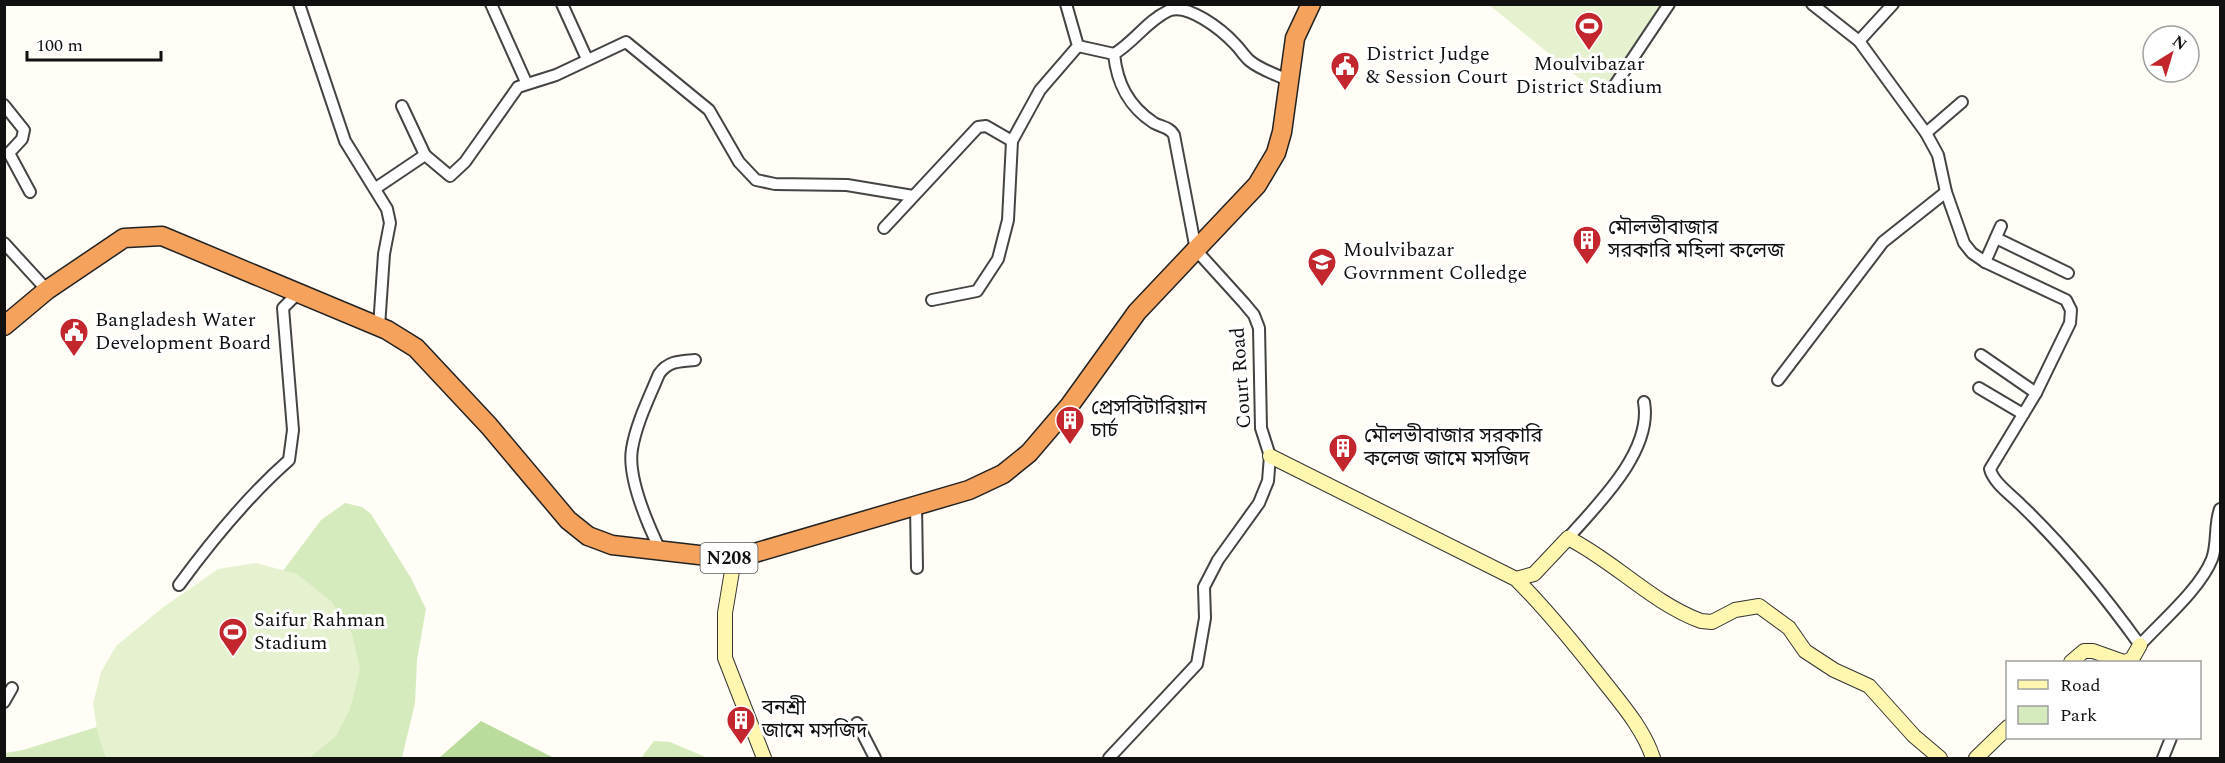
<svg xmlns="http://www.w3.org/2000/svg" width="2225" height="763" font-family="Spectral,'Noto Sans Bengali',serif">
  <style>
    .green { fill: #d5ebbd }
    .forest { fill: #b9dc9c }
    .pitch { fill: #e6f2cf }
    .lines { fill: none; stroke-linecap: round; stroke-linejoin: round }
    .street-casing { stroke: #444; stroke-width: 14 }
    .secondary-casing { stroke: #333; stroke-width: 16 }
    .highway-casing { stroke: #222; stroke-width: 21 }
    .street { stroke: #fff; stroke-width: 10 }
    .secondary { stroke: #fff6b0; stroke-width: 14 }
    .highway { stroke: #f5a25d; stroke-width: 18 }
    .labels { text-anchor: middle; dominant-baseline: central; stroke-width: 6; stroke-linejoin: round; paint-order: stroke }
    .shield { fill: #fff; stroke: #585858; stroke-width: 1.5 }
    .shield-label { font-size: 18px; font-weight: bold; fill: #111 }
    .poi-label { font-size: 20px; fill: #111; stroke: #fff; text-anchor: start }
    .street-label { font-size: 20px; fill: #111; stroke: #fff }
  </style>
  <rect width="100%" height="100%" fill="#fffdf5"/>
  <g class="green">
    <path d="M345,503L362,507L371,514L411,578L426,609L417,660L415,703L402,758H5V753L23,750L100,726L280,575L321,520Z"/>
    <path d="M654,741L670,742L708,758H641Z"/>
  </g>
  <path class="forest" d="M481,721L554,758H439Z"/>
  <g class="pitch">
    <path d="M1488,4L1665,5L1602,97Z"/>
    <path d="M256,563L297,574L331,601L352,634L360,669L350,709L336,736L309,758H106L98,734L93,704L101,672L116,646L162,608L218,569Z"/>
  </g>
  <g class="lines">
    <g class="street-casing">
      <g id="street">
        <path d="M299,4L345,141L387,209L390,223L384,254L379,327"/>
        <path d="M491,4L526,82"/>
        <path d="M562,4L587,59"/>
        <path d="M1812,4L1859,41L1926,133L1938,155L1946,192L1964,243L1972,253L1985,262L2066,300L2071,310L2070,323L2036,393L1990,469C1993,482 2010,494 2020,504C2064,546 2104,595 2140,645C2162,621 2200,589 2212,559C2218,543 2214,525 2220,509"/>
        <path d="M1859,41L1893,4"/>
        <path d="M1078,46L1114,54C1134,42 1147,21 1168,11C1187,2 1222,30 1235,44C1241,50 1244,56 1250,61C1261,70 1275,74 1288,80"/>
        <path d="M1613,88L1669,4"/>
        <path d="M4,105L24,130L22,139L9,153L30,192"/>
        <path d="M402,106L425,155L450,176L465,162L518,87L556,75L626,42L709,110L739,162L756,180L775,184L847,185L913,196"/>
        <path d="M1926,133L1962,102"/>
        <path d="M376,188L425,155"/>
        <path d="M884,228L978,127L986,126L1012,141"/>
        <path d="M1996,238L2068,273"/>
        <path d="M4,243L47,290"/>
        <path d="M1985,262L2001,226"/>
        <path d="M932,300L977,291L998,259L1008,220L1012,141L1040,90L1078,46L1066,4"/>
        <path d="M1981,355L2036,393"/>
        <path d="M1778,380L1883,242L1946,192"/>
        <path d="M1979,388L2023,414"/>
        <path d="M916,505L917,568"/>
        <path d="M1568,538C1598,504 1653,451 1644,402"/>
        <path d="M661,552C648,525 627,478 632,449C636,424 649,398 659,374C668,361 680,361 695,360"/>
        <path d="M179,585C212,540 247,497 289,460L293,430L283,308L297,294"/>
        <path d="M4,702L12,688"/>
        <path d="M857,723L875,758"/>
        <path d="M1109,758L1197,664L1205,618L1204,587L1218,560L1259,503L1268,481L1270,456L1261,428L1259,328L1254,315L1244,303L1196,250L1174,135C1170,127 1161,127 1154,123C1128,106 1117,83 1114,54"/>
        <path d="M2163,758L2171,738"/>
      </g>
    </g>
    <g class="secondary-casing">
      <g id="secondary">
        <path d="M1270,456L1516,579C1546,609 1572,641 1598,674C1618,700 1643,727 1653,758"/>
        <path d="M734,559L725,613V658L764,758"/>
        <path d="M1516,579L1534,574L1568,538C1614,561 1652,603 1701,621L1712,622L1735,610L1759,606L1789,628L1805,651L1834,670L1869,686L1914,736L1940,758"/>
        <path d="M2071,662L2084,651H2093L2124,662"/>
        <path d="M2125,662L2132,659L2140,645"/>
        <path d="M1976,758L2008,727"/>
      </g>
    </g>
    <g class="highway-casing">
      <path id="highway" d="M4,326L47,290L124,238L162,236L387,330L416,348L489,426L568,520L588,536L612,545L734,559L969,490L1003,474L1029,453L1070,405L1137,312L1257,185L1276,153L1282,132L1295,38L1311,4"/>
    </g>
    <use href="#street" class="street"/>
    <use href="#secondary" class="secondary"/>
    <use href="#highway" class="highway"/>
  </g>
  <defs>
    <g id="stadium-pin" transform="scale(1.5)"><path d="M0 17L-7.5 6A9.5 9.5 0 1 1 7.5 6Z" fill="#c4262e" stroke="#fff"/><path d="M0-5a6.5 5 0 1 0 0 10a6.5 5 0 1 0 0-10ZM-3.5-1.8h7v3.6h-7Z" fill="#fff"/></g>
    <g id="civic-pin" transform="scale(1.5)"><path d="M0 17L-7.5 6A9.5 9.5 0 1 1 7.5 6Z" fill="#c4262e" stroke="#fff"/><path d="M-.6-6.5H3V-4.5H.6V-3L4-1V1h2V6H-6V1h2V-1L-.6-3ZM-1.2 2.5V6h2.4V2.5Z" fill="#fff"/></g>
    <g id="building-pin" transform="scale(1.5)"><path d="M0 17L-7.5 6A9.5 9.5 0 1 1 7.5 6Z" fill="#c4262e" stroke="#fff"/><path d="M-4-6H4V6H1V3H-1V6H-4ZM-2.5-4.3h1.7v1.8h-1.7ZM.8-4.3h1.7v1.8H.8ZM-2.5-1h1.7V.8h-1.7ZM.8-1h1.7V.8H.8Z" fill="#fff"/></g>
    <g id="university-pin" transform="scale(1.5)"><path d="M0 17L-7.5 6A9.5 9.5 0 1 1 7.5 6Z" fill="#c4262e" stroke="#fff"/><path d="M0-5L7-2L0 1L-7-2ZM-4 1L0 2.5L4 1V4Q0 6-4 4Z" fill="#fff"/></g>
  </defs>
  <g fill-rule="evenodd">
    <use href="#stadium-pin" x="1589" y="26"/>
    <use href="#civic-pin" x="1345" y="66"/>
    <use href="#building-pin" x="1587" y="240"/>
    <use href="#university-pin" x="1322" y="262"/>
    <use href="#civic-pin" x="74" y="332"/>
    <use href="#building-pin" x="1070" y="420"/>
    <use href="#building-pin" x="1343" y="448"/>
    <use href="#stadium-pin" x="233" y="632"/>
    <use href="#building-pin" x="741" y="720"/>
  </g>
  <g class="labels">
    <rect class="shield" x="700.5" y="543" width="57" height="30" rx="4.5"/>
    <g class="shield-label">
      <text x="729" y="558">N208</text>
    </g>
    <g class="poi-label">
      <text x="1366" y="54">District Judge<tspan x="1366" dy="23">&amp; Session Court</tspan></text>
      <text x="1589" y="64" text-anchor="middle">Moulvibazar<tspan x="1589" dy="23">District Stadium</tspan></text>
      <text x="1608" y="228">মৌলভীবাজার<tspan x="1608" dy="23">সরকারি মহিলা কলেজ</tspan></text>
      <text x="1343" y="250">Moulvibazar<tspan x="1343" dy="23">Govrnment Colledge</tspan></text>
      <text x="95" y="320">Bangladesh Water<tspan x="95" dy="23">Development Board</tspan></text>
      <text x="1091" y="408">প্রেসবিটারিয়ান<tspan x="1091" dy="23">চার্চ</tspan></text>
      <text x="1364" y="436">মৌলভীবাজার সরকারি<tspan x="1364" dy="23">কলেজ জামে মসজিদ</tspan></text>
      <text x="254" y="620">Saifur Rahman<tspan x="254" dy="23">Stadium</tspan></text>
      <text x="762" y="708">বনশ্রী<tspan x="762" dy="23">জামে মসজিদ</tspan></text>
    </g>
    <g class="street-label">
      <text transform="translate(1241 378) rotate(-94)">Court Road</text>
    </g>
  </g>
  <rect width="2225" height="763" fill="none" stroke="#111111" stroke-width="12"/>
  <rect x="2006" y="661" width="195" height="78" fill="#ffffff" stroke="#a0a0a0" stroke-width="1.5"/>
  <rect x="2018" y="680" width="30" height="9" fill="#fff6b0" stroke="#a0a0a0" stroke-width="1.5"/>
  <text x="2060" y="691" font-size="18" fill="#111111">Road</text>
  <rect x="2018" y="706" width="30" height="18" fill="#d5ebbd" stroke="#a0a0a0" stroke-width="1.5"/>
  <text x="2060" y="721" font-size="18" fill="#111111">Park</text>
  <g transform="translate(2171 54) rotate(37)"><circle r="28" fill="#ffffff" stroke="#a0a0a0" stroke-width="1.5"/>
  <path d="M0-4.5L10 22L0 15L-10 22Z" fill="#c4262e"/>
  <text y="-9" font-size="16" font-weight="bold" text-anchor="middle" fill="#111111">N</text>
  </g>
  <path d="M27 51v9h134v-9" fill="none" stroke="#111111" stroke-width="3"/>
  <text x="36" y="51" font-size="18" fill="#111111" stroke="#ffffff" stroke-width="4.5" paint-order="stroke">100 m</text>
</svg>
